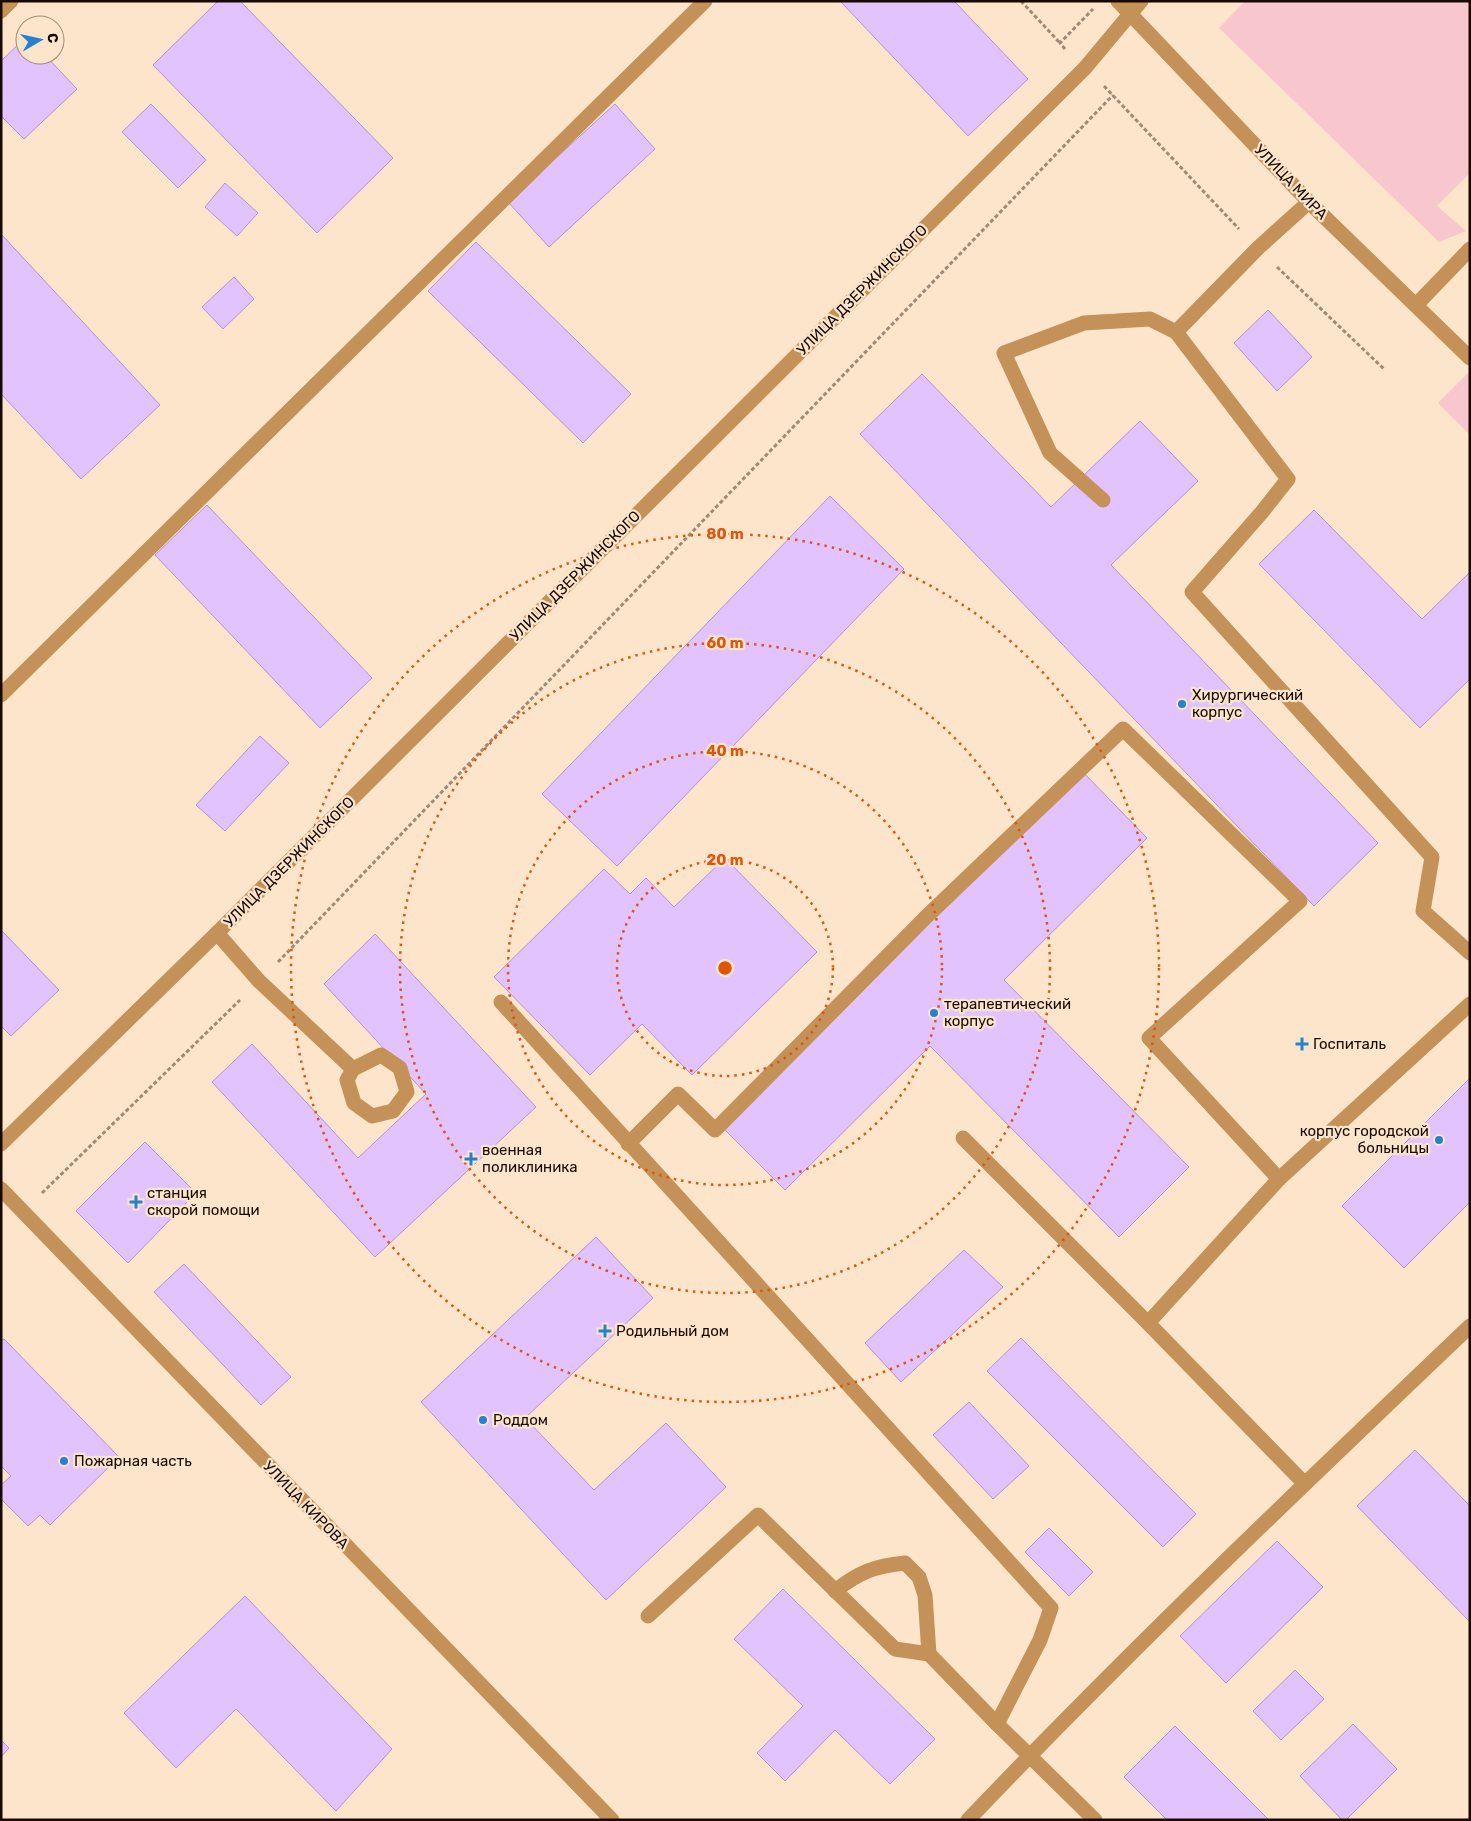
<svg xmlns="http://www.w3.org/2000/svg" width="1471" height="1821" font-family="Rubik,sans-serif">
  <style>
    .green { fill: #f8c7ce }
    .building { fill: #e2c3fe; stroke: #b68fd6 }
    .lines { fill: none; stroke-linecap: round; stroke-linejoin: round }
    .path { stroke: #9f8a78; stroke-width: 3; stroke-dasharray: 4 2.5; stroke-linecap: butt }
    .minor { stroke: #c49259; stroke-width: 15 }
    .ring { fill: none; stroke: #de550b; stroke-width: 2.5; stroke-dasharray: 2.5 5 }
    .poi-dot { fill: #2681ce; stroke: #fde5cb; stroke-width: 2 }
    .labels { text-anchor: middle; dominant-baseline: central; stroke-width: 4.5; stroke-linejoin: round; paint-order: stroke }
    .street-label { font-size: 15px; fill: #170800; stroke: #fde5cb }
    .poi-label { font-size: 15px; fill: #170800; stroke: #fde5cb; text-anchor: start }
    .centre { fill: #de550b; stroke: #fde5cb; stroke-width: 2.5 }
    .ring-label { font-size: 15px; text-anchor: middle; font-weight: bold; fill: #de550b; stroke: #fde5cb; stroke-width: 4.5; stroke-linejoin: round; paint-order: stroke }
  </style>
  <rect width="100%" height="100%" fill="#fde5cb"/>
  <g class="green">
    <path d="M1245,1H1470V173L1437,206L1466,231L1439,242L1219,28Z"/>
    <path d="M1468,373L1470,374V435L1438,403Z"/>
  </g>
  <g class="building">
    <path d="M218,1H240L393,158L317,233L153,65Z"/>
    <path d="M840,1H954L1028,79L968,136Z"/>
    <path d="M25,38V55H45L77,89L24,139L1,116V61Z"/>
    <path d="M151,104L206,160L178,188L122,132Z"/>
    <path d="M615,104L655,149L549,247L508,202Z"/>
    <path d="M225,183L258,213L237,236L205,207Z"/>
    <path d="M1,234L160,405L81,479L1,394Z"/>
    <path d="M476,242L631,394L583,443L428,291Z"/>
    <path d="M234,277L254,299L223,329L202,307Z"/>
    <path d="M1268,310L1312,357L1277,391L1234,343Z"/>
    <path d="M922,374L1051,507L1140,421L1198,481L1111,565L1378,843L1314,906L860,434Z"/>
    <path d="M830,496L904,569L617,866L542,794Z"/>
    <path d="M207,505L372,678L320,728L155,555Z"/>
    <path d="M1314,510L1422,619L1470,572V679L1420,728L1259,564Z"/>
    <path d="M260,736L289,763L225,831L196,805Z"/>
    <path d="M1078,767L1147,838L1004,980L1189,1167L1119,1237L930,1046L785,1190L719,1124Z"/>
    <path d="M725,858L817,952L692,1075L642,1024L590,1075L494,977L604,869L630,894L646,878L674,907Z"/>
    <path d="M1,930L59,990L11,1036L1,1026Z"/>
    <path d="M375,934L536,1107L375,1257L212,1082L252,1044L358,1158L426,1094L324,984Z"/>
    <path d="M1470,1078V1202L1404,1268L1342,1206Z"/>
    <path d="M145,1142L196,1193L128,1263L76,1211Z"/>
    <path d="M596,1237L653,1298L525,1418L594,1490L666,1423L726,1487L606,1600L421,1402Z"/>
    <path d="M964,1250L1003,1287L901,1382L865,1343Z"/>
    <path d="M184,1264L291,1377L261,1405L154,1292Z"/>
    <path d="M1021,1338L1196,1514L1163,1547L987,1371Z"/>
    <path d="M4,1339L119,1457L50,1525L40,1515L28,1526L1,1499V1485L11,1476L1,1466V1341Z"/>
    <path d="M969,1402L1029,1466L993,1499L933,1435Z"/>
    <path d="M1415,1450L1470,1506V1622L1357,1506Z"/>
    <path d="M1049,1528L1093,1572L1069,1596L1025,1552Z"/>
    <path d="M1277,1541L1323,1587L1226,1683L1180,1636Z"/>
    <path d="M783,1589L935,1739L890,1784L835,1730L785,1781L757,1753L803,1706L734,1639Z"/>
    <path d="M245,1596L392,1749L336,1811L236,1709L176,1768L124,1713Z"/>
    <path d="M1295,1670L1324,1699L1281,1740L1253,1711Z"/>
    <path d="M1353,1724L1397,1769L1346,1820H1342L1300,1776Z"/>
    <path d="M1175,1726L1269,1820H1167L1124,1777Z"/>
    <path d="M1,1740L9,1748L1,1757Z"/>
  </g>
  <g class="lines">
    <g class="path">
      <path d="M1021,1L1060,43"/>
      <path d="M1065,49L1060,43L1093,9"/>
      <path d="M1104,86L1239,229"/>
      <path d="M1277,267L1385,370"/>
      <path d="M278,962L1113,95"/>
      <path d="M42,1193L240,1000"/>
    </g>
    <g class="minor">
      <path d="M1118,1L1309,202L1470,358"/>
      <path d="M1,11L11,1"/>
      <path d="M1309,202L1258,248L1176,332L1288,479L1262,512L1192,592L1432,857L1423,911L1470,953"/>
      <path d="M1416,305L1470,249"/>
      <path d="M1103,500L1050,453L1004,353L1084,323L1150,319L1176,332"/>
      <path d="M1,695L705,1"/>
      <path d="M217,933L259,981L353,1069L381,1055L400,1068L407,1092L393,1111L372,1116L354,1103L347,1080L353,1069"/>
      <path d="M501,1002L1051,1608L1040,1640L997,1724"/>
      <path d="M963,1138L1148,1323"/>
      <path d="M1,1144L217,933L1085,68L1141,1"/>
      <path d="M628,1144L678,1094L715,1130L926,917L1123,729L1300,901L1149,1038L1279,1179L1148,1323L1304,1483"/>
      <path d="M1279,1179L1470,1004"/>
      <path d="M1,1189L612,1820"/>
      <path d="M835,1591C859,1572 875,1566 905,1563L919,1577L925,1595L929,1654"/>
      <path d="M648,1616L758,1515L895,1649L929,1654L997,1724L1095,1820"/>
      <path d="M968,1820C1130,1650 1300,1488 1470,1326"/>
    </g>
  </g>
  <g class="ring">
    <circle cx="725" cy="968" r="108"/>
    <circle cx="725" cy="968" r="217"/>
    <circle cx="725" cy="968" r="325"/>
    <circle cx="725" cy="968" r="434"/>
  </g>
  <g class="poi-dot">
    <circle cx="1182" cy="704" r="5"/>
    <circle cx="934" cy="1013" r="5"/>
    <path d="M1299.5 1036.5h5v5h5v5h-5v5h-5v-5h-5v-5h5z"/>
    <circle cx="1439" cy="1140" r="5"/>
    <path d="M468.5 1151.5h5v5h5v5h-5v5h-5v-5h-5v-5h5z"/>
    <path d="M133.5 1194.5h5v5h5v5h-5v5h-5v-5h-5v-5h5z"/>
    <path d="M602.5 1323.5h5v5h5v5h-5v5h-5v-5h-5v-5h5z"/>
    <circle cx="483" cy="1420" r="5"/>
    <circle cx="64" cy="1461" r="5"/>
  </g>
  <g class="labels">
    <g class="street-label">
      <text transform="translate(1291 182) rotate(46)">УЛИЦА МИРА</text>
      <text transform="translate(862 290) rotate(-45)">УЛИЦА ДЗЕРЖИНСКОГО</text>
      <text transform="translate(575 576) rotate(-45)">УЛИЦА ДЗЕРЖИНСКОГО</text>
      <text transform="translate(289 862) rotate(-45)">УЛИЦА ДЗЕРЖИНСКОГО</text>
      <text transform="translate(306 1505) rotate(46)">УЛИЦА КИРОВА</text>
    </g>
    <g class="poi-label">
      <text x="1192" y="695">Хирургический<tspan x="1192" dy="17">корпус</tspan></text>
      <text x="944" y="1004">терапевтический<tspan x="944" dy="17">корпус</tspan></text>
      <text x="1313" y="1044">Госпиталь</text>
      <text x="1429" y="1131" text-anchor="end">корпус городской<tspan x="1429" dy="17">больницы</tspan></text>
      <text x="482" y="1150">военная<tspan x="482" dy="17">поликлиника</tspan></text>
      <text x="147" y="1193">станция<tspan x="147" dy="17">скорой помощи</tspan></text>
      <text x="616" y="1331">Родильный дом</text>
      <text x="493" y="1420">Роддом</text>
      <text x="74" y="1461">Пожарная часть</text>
    </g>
  </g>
  <circle cx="725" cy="968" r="8" class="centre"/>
  <g class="ring-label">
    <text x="725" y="539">80 m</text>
    <text x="725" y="648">60 m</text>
    <text x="725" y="756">40 m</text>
    <text x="725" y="865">20 m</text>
  </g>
  <rect width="1471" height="1821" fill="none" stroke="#170800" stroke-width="5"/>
  <g transform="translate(40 40) rotate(81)"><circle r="24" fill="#fde5cb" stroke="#a18d7a"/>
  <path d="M0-4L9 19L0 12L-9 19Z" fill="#2681ce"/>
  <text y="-8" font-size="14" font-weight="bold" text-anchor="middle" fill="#170800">С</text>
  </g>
</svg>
